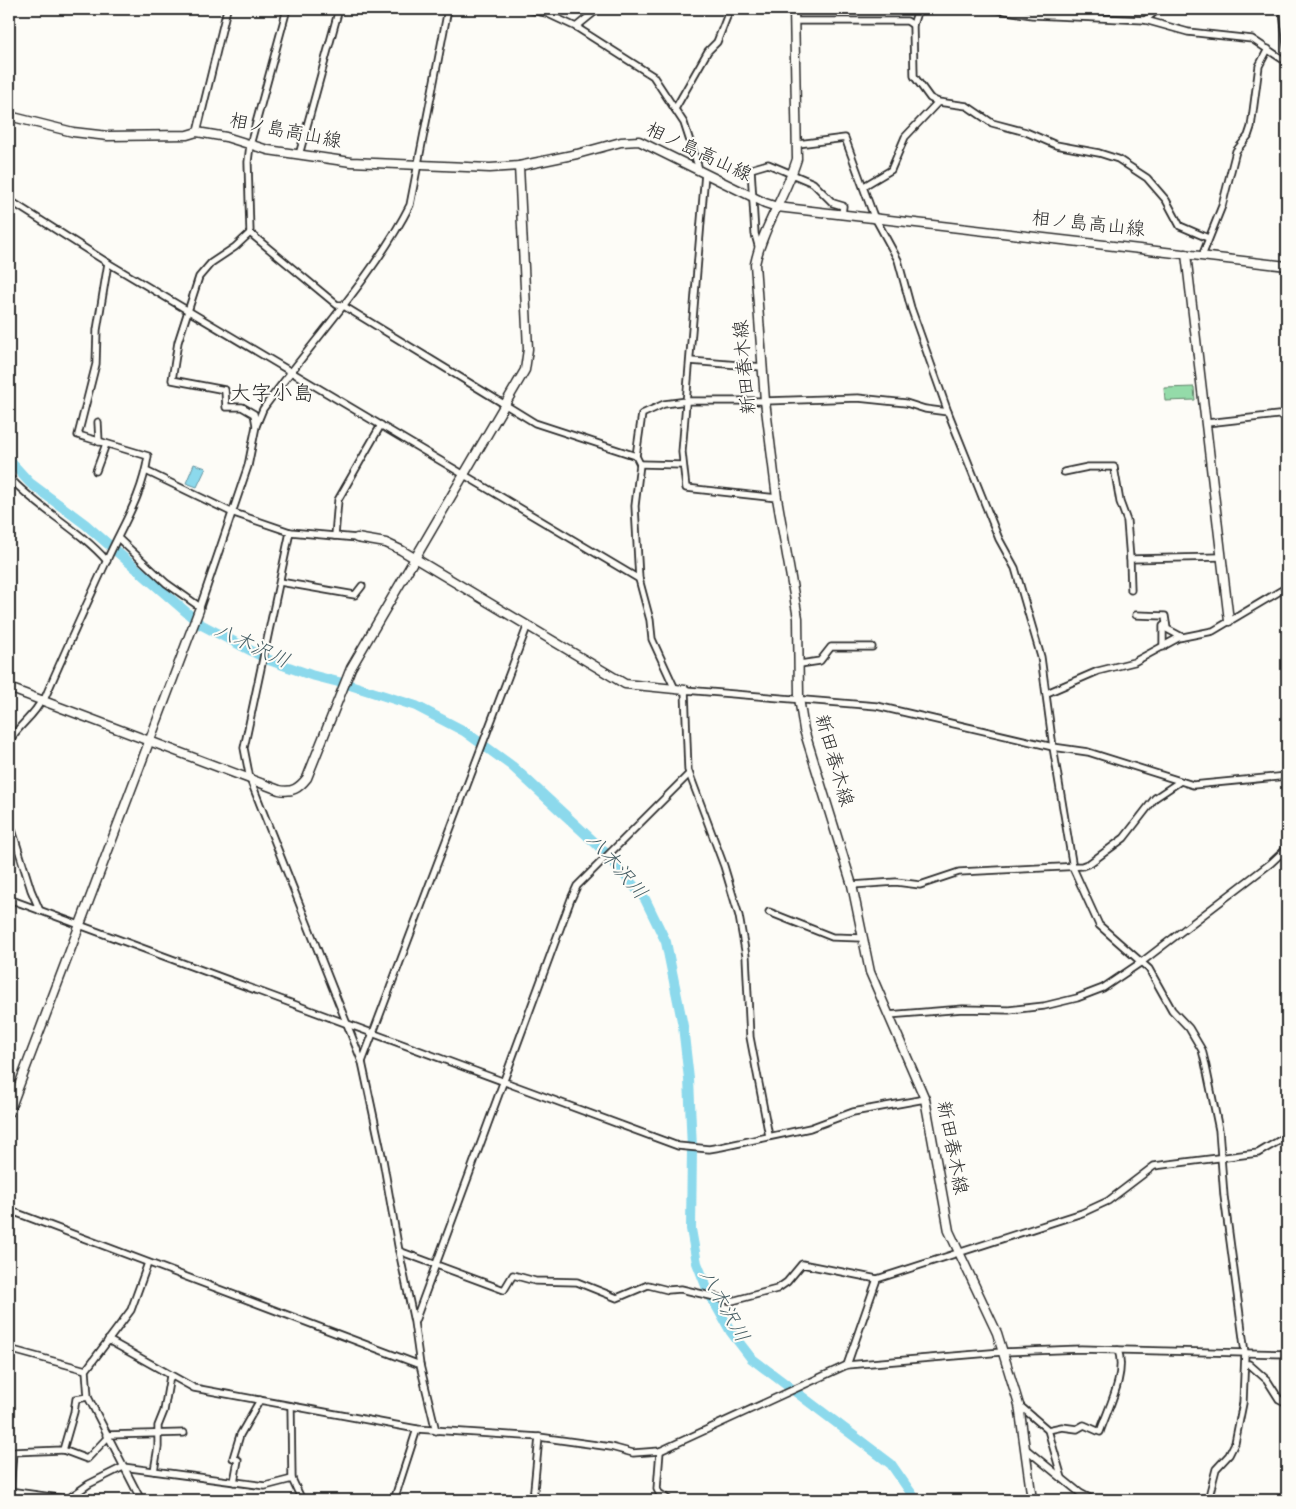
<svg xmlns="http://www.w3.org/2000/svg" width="1296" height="1509" font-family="'Gochi Hand','Klee One',sans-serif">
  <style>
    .green { fill: #94dba9; stroke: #60836a }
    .water { fill: #8cd9ec; stroke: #65939f }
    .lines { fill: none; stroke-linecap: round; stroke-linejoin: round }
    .stream { stroke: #65939f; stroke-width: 2 }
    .river { stroke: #8cd9ec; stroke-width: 10 }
    .street-casing { stroke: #2b2b2b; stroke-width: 9 }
    .secondary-casing { stroke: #2b2b2b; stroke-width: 11 }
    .street { stroke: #fdfcf7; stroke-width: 5.5 }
    .secondary { stroke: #fdfcf7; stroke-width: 8 }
    .rail { stroke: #2b2b2b; stroke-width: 2 }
    .labels { text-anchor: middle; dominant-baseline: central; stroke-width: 4; stroke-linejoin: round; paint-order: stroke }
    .street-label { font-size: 19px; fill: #2b2b2b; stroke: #fdfcf7 }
    .water-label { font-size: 20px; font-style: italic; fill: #485f65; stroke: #fdfcf7 }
    .quarter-label { font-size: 21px; fill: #2b2b2b; stroke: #fdfcf7 }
  </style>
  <rect width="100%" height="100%" fill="#fdfcf7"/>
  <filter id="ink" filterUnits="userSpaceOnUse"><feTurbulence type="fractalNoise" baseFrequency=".02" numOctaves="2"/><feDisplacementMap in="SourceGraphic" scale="10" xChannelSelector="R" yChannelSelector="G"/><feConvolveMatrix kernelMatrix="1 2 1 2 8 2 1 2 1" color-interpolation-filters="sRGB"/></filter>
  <g filter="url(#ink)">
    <path class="green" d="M1194,387L1195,400L1165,401L1164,388Z"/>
    <path class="water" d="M194,464L206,468L197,487L186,483Z"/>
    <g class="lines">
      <g class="stream">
        <path d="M9,204L36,220"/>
        <path d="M111,262L169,296"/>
        <path d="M294,370L369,415"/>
        <path d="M404,436L449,463"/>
      </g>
      <path class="river" d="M9,460L30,483L85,524L200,624L269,660L311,675L350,685L416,706L464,731L512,766L604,851L645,899L666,942L683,1026L689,1079L692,1149L691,1229L697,1263L708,1291L731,1332L751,1358L891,1464L916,1500"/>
      <g class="street-casing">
        <g id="street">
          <path d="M287,9L250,145L248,162L250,233L337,305H342L535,423L636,456L640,464L635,506L639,579L650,620L652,639L675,689"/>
          <path d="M527,9L546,13L576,27L653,76L684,123L699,169"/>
          <path d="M918,9L913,25L914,76L930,98L938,102L967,106L992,123L1026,132L1056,145L1099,153L1118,159L1147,178L1166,200L1180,226L1208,238"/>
          <path d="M993,9L1032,15L1145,20L1188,32L1252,39L1282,59L1287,58"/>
          <path d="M1145,20L1157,10L1164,9"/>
          <path d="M795,21H907L913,25"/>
          <path d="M576,27L598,9"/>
          <path d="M675,109L708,51L717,42L730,9"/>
          <path d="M197,132L227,9"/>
          <path d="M798,144L845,138L873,214L898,260L911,308L948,412L999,539L1015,568L1041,657L1053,747L1073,868L1099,925L1149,969L1172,1010L1189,1028L1202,1050L1205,1062L1219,1130L1224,1196L1245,1353L1243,1403L1235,1443L1229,1455L1216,1469L1208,1500"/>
          <path d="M299,155L339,9"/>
          <path d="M705,173L682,452L686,488L777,498"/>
          <path d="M864,186L891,170L905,137L938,102"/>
          <path d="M9,200L108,263L639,579"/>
          <path d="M250,233L235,247L211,263L199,277L178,342L172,380L225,390L226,407H242L254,414L256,425"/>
          <path d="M759,249L755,234L751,169L768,164L813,183L833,203L843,206L842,215"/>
          <path d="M1202,256L1222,206L1236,151L1248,136L1251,127L1259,66L1268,49"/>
          <path d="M690,361L763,367"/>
          <path d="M98,422L99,442"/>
          <path d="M1207,423L1287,414"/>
          <path d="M636,456L642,414L664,404L687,401H765L858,398L906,403L925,409L948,412"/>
          <path d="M640,464L682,465"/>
          <path d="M96,471L106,444"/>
          <path d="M146,471L231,512L290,532L357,538"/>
          <path d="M1064,472L1088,467H1114L1120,502L1127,521L1130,559"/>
          <path d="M9,477C38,509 78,528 107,561"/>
          <path d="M290,532L244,748L250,779L362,1062L383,1160L399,1251L414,1322L420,1365L436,1431"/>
          <path d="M335,536L338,500L381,425"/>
          <path d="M118,538L166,583L200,607"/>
          <path d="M280,582L355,595L362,586"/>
          <path d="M1131,590L1130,559L1221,557"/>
          <path d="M199,610L248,466L256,426L263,409C310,344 374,276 410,205L448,9"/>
          <path d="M1136,615L1165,616L1167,629L1182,637"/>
          <path d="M1163,647V626L1166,624"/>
          <path d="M800,664L820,661L831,647H872"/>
          <path d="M1047,693L1098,671L1134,662L1178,638L1213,631L1287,587"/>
          <path d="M44,700C64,653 86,606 107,560C123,524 142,497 148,456L78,435L96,364L97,330L108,263"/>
          <path d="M9,742C18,725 35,716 42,699"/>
          <path d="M9,820L31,890L40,911"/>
          <path d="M852,885L896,882L920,885L959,872L1082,866L1090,863L1124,838L1155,798L1179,782"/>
          <path d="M9,899L678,1146L709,1149L721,1147L810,1128L853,1112L925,1099"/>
          <path d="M769,912L832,937L862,938"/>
          <path d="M888,1015L963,1009L1009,1010L1044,1006L1077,998L1103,988L1143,961L1271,863L1287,848"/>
          <path d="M362,1062L527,627"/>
          <path d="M769,1136L750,1037L746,956L739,916L724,866L688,770L685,690L877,706L1053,747L1088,752L1193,785L1287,776"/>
          <path d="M9,1210L420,1365"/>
          <path d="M399,1251L504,1290L513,1275L535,1281L577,1282L617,1298L648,1285L668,1290L681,1289L732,1301L777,1289L787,1282L802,1264L877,1279"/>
          <path d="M415,1321L571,899L577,886L689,774"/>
          <path d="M108,1340L194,1388L417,1429L539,1437L611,1447L633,1453L660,1451L847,1365L1002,1352L1081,1349L1287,1354"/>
          <path d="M9,1349L86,1370"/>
          <path d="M1245,1364H1249L1267,1380L1279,1399L1287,1403"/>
          <path d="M847,1365L877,1279L1082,1213L1108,1201L1154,1166L1258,1153L1287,1136"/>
          <path d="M1019,1405L1048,1430L1062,1478"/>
          <path d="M291,1406L292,1479L300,1496V1500"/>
          <path d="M1048,1430L1062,1427L1077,1429L1084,1425L1100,1432C1108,1408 1127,1374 1118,1350"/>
          <path d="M106,1435L184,1433"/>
          <path d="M1026,1449L1080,1493L1093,1500"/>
          <path d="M63,1450L87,1459L107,1438"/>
          <path d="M660,1451L657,1489L659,1493L669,1500"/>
          <path d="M154,1471L158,1447V1426L164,1411L170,1376"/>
          <path d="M234,1482L238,1460L233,1458L240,1435L260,1400"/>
          <path d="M9,1491L73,1500"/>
          <path d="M10,1491L13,1452L63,1450L74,1412L76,1399L88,1397"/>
          <path d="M70,1499L72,1496L89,1484L123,1467L265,1486L292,1479"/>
          <path d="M141,1500L88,1397L86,1370L131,1310L148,1263"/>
          <path d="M394,1500L417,1429"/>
          <path d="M533,1500L539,1437"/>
        </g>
      </g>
      <g class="secondary-casing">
        <g id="secondary">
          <path d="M794,9L797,159C786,195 763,227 755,264L765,401L777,498L798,618L799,698L804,730L852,885L870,972L925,1099L949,1231L997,1333L1019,1405L1032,1500"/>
          <path d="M9,116L73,132L108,136L187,135L197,132L226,137L268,150L351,162L490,168L519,166L577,154L621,142L639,141L765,203L777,207L1287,266"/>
          <path d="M1186,254L1229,621"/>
          <path d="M357,538L386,543L401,550L625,684L685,690"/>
          <path d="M9,688L279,790C292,793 299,788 307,778L351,668L525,370L528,349L519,166"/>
          <path d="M9,1112L199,610"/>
        </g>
      </g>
      <use href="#street" class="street"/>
      <use href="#secondary" class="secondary"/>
      <path class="rail" d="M1279,9L1287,75"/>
    </g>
  </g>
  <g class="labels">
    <g class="street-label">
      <text transform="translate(285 133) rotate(11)">相ノ島高山線</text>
      <text transform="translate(698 154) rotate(25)">相ノ島高山線</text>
      <text transform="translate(1088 226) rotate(6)">相ノ島高山線</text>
      <text transform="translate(747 367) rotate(-95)">新田春木線</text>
      <text transform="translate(832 761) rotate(74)">新田春木線</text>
      <text transform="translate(950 1148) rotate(79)">新田春木線</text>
    </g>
    <g class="water-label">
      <text transform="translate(251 648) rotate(25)">八木沢川</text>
      <text transform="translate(615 868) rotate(49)">八木沢川</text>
      <text transform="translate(722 1307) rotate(61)">八木沢川</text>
    </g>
    <g class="quarter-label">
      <text x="272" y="396">大字小島</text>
    </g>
  </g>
  <rect width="1296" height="1509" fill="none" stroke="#fdfcf7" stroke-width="30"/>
  <rect x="15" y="15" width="1266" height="1479" fill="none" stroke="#2b2b2b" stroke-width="2" filter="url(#ink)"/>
</svg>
